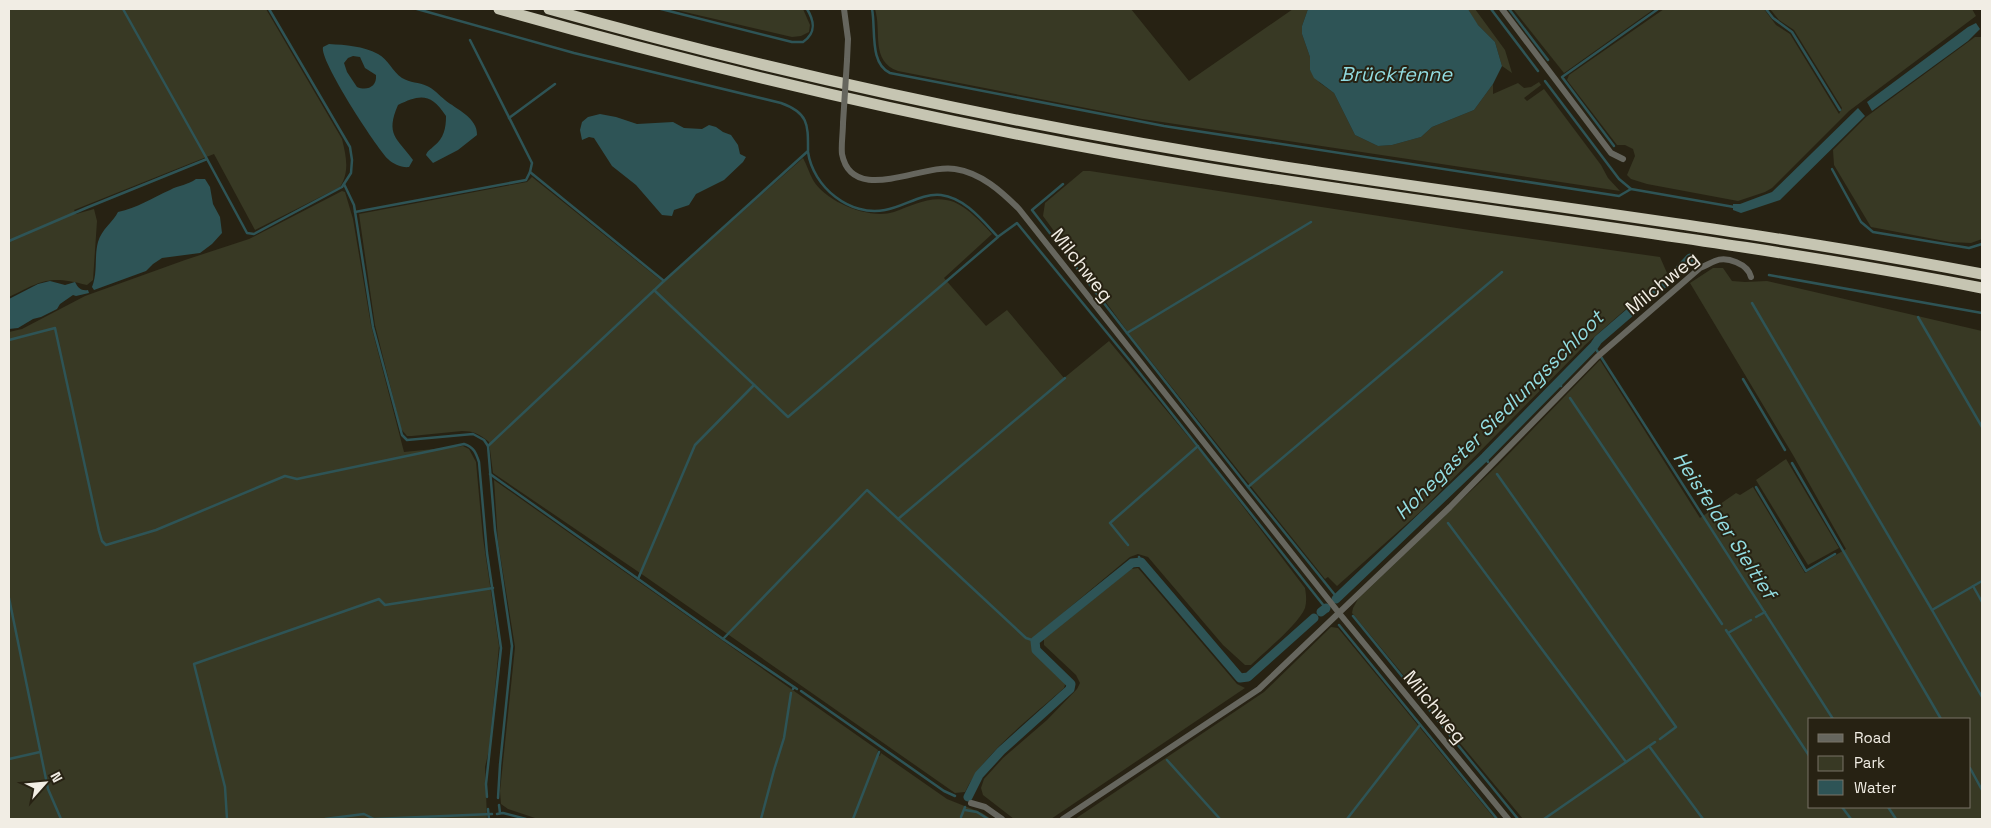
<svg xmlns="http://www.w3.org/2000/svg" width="1991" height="828" font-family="'Space Grotesk',sans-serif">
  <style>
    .green { fill: #383924; fill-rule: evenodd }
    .water { fill: #2e5456; fill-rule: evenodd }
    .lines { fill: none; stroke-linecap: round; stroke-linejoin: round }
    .stream { stroke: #2e5456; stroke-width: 2.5 }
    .canal { stroke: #2e5456; stroke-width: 9 }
    .minor { stroke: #66665e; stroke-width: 6 }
    .motorway { stroke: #c6c5b2; stroke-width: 11 }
    .minor-bridge { stroke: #66665e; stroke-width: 6 }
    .labels { text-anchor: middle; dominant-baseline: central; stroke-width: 4; stroke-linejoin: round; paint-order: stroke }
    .street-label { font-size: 19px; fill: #f1ede4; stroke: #272213 }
    .water-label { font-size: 20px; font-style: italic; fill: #92dce1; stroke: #272213 }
  </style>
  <rect width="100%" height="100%" fill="#272213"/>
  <g class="green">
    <path d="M9,9H266L342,139C346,156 350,171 340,187L255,230L214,154L74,210L76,214L94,209L97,221L93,280L87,285C49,275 43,280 9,297Z"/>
    <path d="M672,9H803L810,25L809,32L801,36L792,37Z"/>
    <path d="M875,9H1131L1189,81L1293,9H1308L1302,26V34L1310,57V70L1320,83L1334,93L1355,135L1378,146L1392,145L1421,137L1432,127L1474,110L1493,84V94L1518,83L1524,88L1531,87L1539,82L1541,85L1524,98L1527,101L1544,89L1601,165L1608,178L1620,191L1142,119L898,71C870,61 882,32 875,9Z"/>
    <path d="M1468,9H1475L1505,50L1512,73L1502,66L1495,42L1477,24Z"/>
    <path d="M1513,9H1654L1564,73Z"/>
    <path d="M1664,9H1764L1776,25L1790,34L1839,114L1842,108L1794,30L1779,20L1770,9H1972L1976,16L1849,111L1772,188L1765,192L1738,201L1647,184L1631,179L1627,175L1635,156L1633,149L1625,145H1617L1567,80L1569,75Z"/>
    <path d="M1975,37H1982V239L1971,243L1950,242L1871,227L1834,165L1833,150L1866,117Z"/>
    <path d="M803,158C807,165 809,173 813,180C826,202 869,220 894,212C913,205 933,194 954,202C968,208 982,223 992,234L944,278L986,326L1007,310L1064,378L1109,341L1210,463L1305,588C1306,594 1307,601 1305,608C1298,625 1265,651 1251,665H1245L1223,645L1148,557L1138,554L1130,557L1033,638V652L1064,680L1065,685L1064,688C1033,716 982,754 965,792L955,793L643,575L493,473L489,442C480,434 473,431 462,431L412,436H407L401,429L375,325L359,214L527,182L532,177L663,282Z"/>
    <path d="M1083,171H1090L1476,231L1660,257L1667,273L1585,345L1420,512L1337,586L1328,577L1325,579L1130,335L1043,216L1045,203Z"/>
    <path d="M342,191L345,192L353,219L371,325L404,452L463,446L469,449L476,462L483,538L499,646L489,750L485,767L487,819H9V332L22,329L85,296L185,260L249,239Z"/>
    <path d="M1713,268H1723L1732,281L1745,282L1767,281L1982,331V819H1523L1352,613L1353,608L1358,599L1498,465L1600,360L1700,518L1736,493L1740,495L1753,487L1805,573L1846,549L1793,455L1690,283ZM1810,719H1970V807H1810Z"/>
    <path d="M1786,459L1839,548L1808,565L1756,480Z"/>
    <path d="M494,480L878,750L877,754L880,756L881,753L947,799L982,813L991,819H538L508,809L501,804L500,791L515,647L498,542Z"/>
    <path d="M1138,568L1237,684L1245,688L1051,819H1014L983,795L981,788L984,779L1003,758L1047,720L1077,689L1080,683L1076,675L1044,645V639L1131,569Z"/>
    <path d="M1331,627L1338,628L1495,819H1075L1264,692Z"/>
  </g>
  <g class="water">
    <path d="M1308,9H1468L1478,25L1495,42L1502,66L1493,84L1474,110L1432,127L1421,137L1392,145L1378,146L1355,135L1334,93L1314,78L1310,70V57L1302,34V26Z"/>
    <path d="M1976,23L1980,29L1968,41L1872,111L1867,102L1968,27Z"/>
    <path d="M329,44C346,45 363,46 378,54C388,59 392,71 402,78C410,83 419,82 427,86C434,89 439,95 445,100C456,109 478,118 477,135L458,150L433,163L426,155C428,150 430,150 434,146C444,138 446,128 446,116C431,93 420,94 398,105C385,135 397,138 413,160L409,167C402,168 393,164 388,159C376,147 319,60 323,47ZM353,56L360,57L365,68L376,75C377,87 367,91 357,87L347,72L344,63L348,58Z"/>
    <path d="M1858,108L1865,116L1780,200L1741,213L1733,210V204H1740L1772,192Z"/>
    <path d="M600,114L616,117L637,124L673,122L684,128L702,129L709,125L716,127L723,132L731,135L738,145L740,154L746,157L743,162L724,180L696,194L689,205L674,210L672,216L662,215L636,185L612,166L594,138L589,137L582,140L580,130L582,122L588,117Z"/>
    <path d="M196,179H205L210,187L213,204L220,217L222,233L212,244L200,253L162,258L153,264L146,271L94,290L92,287C98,272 94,257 98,242C101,230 113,222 118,212C137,208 152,198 170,190C179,185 188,185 196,179Z"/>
    <path d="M50,281L65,285L75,282C78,288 81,291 88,290L89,293L76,296L73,295L60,304L57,309L41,317L33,319L18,328L9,329V299L38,284Z"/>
  </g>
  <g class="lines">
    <g class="stream">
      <path d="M123,9L207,159"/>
      <path d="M417,9L574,53L781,103C809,113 808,125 808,151L664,281L488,446"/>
      <path d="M661,9L792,42H803C816,33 815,22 807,9"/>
      <path d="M872,9C876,29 869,63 890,73L1164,126L1619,196L1631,189"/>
      <path d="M1491,9L1538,71"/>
      <path d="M1509,9L1548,60"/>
      <path d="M1766,9L1773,18L1792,32L1840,110"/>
      <path d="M1545,81L1619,179L1631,189L1734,207"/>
      <path d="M509,118L555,84"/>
      <path d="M1614,146L1562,77L1658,9"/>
      <path d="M1832,169L1861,222L1873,232L1969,248L1982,244"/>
      <path d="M530,172L664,281"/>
      <path d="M344,184L354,205L373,327L402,435L407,440L473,434L484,440L488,446L495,530L512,646L500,765L498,798"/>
      <path d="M1063,184L1032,210L1127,333L1311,222"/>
      <path d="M355,212L526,180L530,172L532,163L470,40"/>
      <path d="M999,236L1017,223L1131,362L1328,611"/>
      <path d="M9,241L86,208L207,159L247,233L254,234L342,187L351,173L352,160L350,147L269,9"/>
      <path d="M1769,275L1982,313"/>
      <path d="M654,290L788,417L998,237C982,220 965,198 941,195C921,193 904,207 885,210C850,217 813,187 808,152"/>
      <path d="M1752,303L1932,610"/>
      <path d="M1918,317L1982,427"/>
      <path d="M1127,333L1248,487L1502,272"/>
      <path d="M9,340L55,328L99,531L102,541L106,545L156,530L285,476L297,479L464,444C474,447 476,453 479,462L487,553L501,648L486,784L487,797"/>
      <path d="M1594,346L1833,719"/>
      <path d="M1743,379L1785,450"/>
      <path d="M1558,382L1561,386"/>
      <path d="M1570,398L1722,624"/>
      <path d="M1485,457L1488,462"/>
      <path d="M1792,463L1941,719"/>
      <path d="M490,474L723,639"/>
      <path d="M1497,474L1676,727L1660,739"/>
      <path d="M1248,487L1339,600"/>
      <path d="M1756,487L1806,571L1835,554"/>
      <path d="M898,519L1065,378"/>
      <path d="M1448,523L1626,762"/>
      <path d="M1128,545L1110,523L1198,446"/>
      <path d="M1139,557L1141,562"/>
      <path d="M638,579L695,445L754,385"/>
      <path d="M1982,581L1932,610L1982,697"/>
      <path d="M1973,586L1982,602"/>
      <path d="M9,598L48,789L61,819"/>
      <path d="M1353,616L1518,819"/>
      <path d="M1756,617L1765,612"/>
      <path d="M1339,625L1497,819"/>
      <path d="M1726,630L1810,757"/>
      <path d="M1728,633L1751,620"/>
      <path d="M794,687L723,639L867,490L1026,638L1035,641"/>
      <path d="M793,689L794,687L797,689"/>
      <path d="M801,691L944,791L955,796"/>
      <path d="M1649,746L1703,819"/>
      <path d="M9,759L40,752"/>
      <path d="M1167,760L1220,819"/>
      <path d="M1970,768L1982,790"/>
      <path d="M965,797L968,799"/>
      <path d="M499,805L500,813"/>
      <path d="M1842,807L1851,819"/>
      <path d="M1888,807L1896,819"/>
      <path d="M488,809L489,819"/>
      <path d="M965,810L977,812L988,819"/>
      <path d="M497,814L503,813L526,819"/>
      <path d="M961,817L965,807"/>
      <path d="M227,819L225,787L194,664L379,599L385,605L493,588"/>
      <path d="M325,819L364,814L374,819L492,814"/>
      <path d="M761,819L774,770L784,738L791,693"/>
      <path d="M853,819L879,752"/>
      <path d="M1347,819L1420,725"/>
      <path d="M1544,819L1655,742"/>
    </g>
    <g class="canal">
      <path d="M1336,599L1485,457L1594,346L1598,340L1678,271L1690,258"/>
      <path d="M1321,612L1326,608"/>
      <path d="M968,797L979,775L1001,751L1070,689L1071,684L1036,650L1035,641L1132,563L1141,562L1240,678L1248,677L1314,618"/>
    </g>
    <g class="minor">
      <path d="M844,9L848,39L847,60"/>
      <path d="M1502,9L1611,153L1623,159"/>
      <path d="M843,123C843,133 841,145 842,154C852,206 923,163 955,169C981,173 1001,191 1019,209L1339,613L1508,819"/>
      <path d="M971,803L985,807L1002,819"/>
      <path d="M1063,819L1259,689L1450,507L1597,357L1700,268C1705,266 1710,263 1715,261C1727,256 1748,264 1751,277"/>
    </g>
    <g class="motorway">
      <path d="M499,9C735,76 975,131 1217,170C1472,211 1729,239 1982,288"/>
      <path d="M549,9C787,76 1029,127 1272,165C1509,202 1747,229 1982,274"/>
    </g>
    <path class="minor-bridge" d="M843,123L847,60"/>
  </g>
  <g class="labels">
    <g class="street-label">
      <text transform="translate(1082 265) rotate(52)">Milchweg</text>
      <text transform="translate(1662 283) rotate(-39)">Milchweg</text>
      <text transform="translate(1435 707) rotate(51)">Milchweg</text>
    </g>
    <g class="water-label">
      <text x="1396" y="74">Brückfenne</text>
      <text transform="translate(1499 415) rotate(-45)">Hohegaster Siedlungsschloot</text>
      <text transform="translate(1725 525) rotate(57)">Heisfelder Sieltief</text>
    </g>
  </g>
  <rect width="1991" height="828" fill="none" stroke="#f1ede4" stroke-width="20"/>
  <rect x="1808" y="718" width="162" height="90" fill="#272213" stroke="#787367"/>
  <rect x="1818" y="734" width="25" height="8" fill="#66665e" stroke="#787367"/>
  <text x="1854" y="743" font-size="15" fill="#f1ede4">Road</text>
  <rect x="1818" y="756" width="25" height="15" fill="#383924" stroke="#787367"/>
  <text x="1854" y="768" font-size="15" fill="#f1ede4">Park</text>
  <rect x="1818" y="780" width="25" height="15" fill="#2e5456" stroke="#787367"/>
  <text x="1854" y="793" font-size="15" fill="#f1ede4">Water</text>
  <g transform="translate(45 783) rotate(63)" stroke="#272213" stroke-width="4" paint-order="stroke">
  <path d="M0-4L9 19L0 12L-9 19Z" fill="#f1ede4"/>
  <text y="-8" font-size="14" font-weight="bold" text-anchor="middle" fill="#f1ede4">N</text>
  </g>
</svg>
